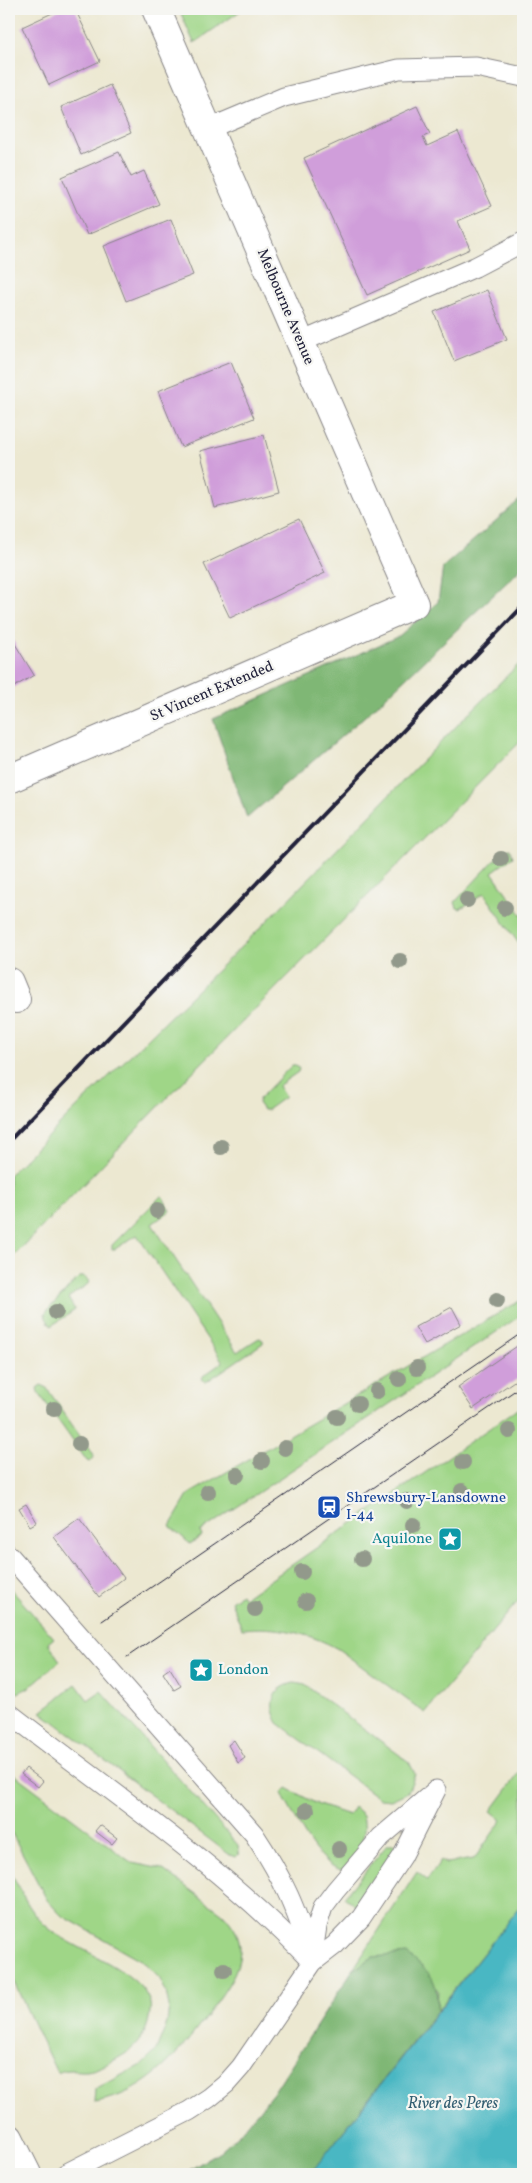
<svg xmlns="http://www.w3.org/2000/svg" width="532" height="2183" font-family="Vollkorn,serif">
  <style>
    .green { fill: #9fd687; stroke: #607c61 }
    .forest { fill: #7fb774; stroke: #506c58 }
    .water { fill: #49b7c3; stroke: #366c7f }
    .building { fill: #d09eda }
    .lines { fill: none; stroke-linecap: round; stroke-linejoin: round }
    .service-casing { stroke: #878586; stroke-width: 21 }
    .minor-casing { stroke: #878586; stroke-width: 30 }
    .secondary-casing { stroke: #878586; stroke-width: 30 }
    .service { stroke: #fff; stroke-width: 19 }
    .minor { stroke: #fff; stroke-width: 28 }
    .secondary { stroke: #fff; stroke-width: 28 }
    .tram { stroke: #22223b; stroke-width: 1 }
    .rail { stroke: #22223b; stroke-width: 4 }
    .tree { fill: #92998b }
    .labels { text-anchor: middle; dominant-baseline: central; stroke-width: 4.5; stroke-linejoin: round; paint-order: stroke }
    .street-label { font-size: 15px; fill: #22223b; stroke: #f6f6f2 }
    .transit-label { font-size: 15px; fill: #164399; stroke: #f6f6f2; text-anchor: start }
    .culture-label { font-size: 15px; fill: #0d838f; stroke: #f6f6f2; text-anchor: end }
    .water-label { font-size: 16px; font-style: italic; fill: #325e71; stroke: #f6f6f2 }
  </style>
  <rect width="100%" height="100%" fill="#f6f6f2"/>
  <filter id="ink" filterUnits="userSpaceOnUse"><feTurbulence type="fractalNoise" baseFrequency=".02" numOctaves="2"/><feDisplacementMap in="SourceGraphic" scale="10" xChannelSelector="R" yChannelSelector="G"/><feConvolveMatrix kernelMatrix="1 2 1 2 8 2 1 2 1" color-interpolation-filters="sRGB"/></filter>
  <filter id="wash" filterUnits="userSpaceOnUse"><feTurbulence type="fractalNoise" baseFrequency=".0096" numOctaves="4" result="noise"/><feDisplacementMap in="SourceGraphic" scale="20" xChannelSelector="R" yChannelSelector="G"/><feGaussianBlur stdDeviation="1.12" result="paint"/><feColorMatrix in="noise" values="0 0 0 0 0 0 0 0 0 0 0 0 0 0 0 0 0 1.4 0 .05"/><feComposite in="paint" operator="in"/></filter>
  <g filter="url(#wash)">
    <rect width="100%" height="100%" fill="#ece8d1"/>
    <g class="green">
      <path d="M179,9H243L194,43Z"/>
      <path d="M523,660V739L167,1098L9,1261V1175C90,1093 174,1014 256,932C346,842 432,748 523,660Z"/>
      <path d="M510,849L513,857L492,872L523,917V950L484,893L460,909L457,908L455,902L504,850Z"/>
      <path d="M292,1065H296L299,1069L298,1072L278,1086L285,1097L267,1110H263L258,1103L259,1099Z"/>
      <path d="M161,1196L163,1197L170,1211L152,1224L237,1352L259,1338L263,1340V1343L206,1382L201,1379L203,1376L223,1362L137,1235L115,1249H112V1245Z"/>
      <path d="M83,1276L89,1281L88,1284L68,1298L75,1310L51,1326L46,1318L45,1313L79,1277Z"/>
      <path d="M523,1299V1314L200,1532L202,1536L190,1544L170,1526L189,1494Z"/>
      <path d="M41,1385L46,1387L93,1455V1459L90,1462L87,1461L38,1392L37,1388Z"/>
      <path d="M523,1405V1595L425,1713L338,1649C307,1632 277,1626 242,1629L231,1601L241,1594L244,1598Z"/>
      <path d="M9,1587L54,1638L48,1643L60,1661L28,1688L18,1693L9,1687Z"/>
      <path d="M294,1683L305,1685L409,1762L415,1774L408,1792L391,1800L380,1799L278,1723C268,1705 271,1688 294,1683Z"/>
      <path d="M76,1684L88,1700L101,1691L238,1845L239,1854L235,1857L230,1855L41,1712Z"/>
      <path d="M523,1768V1903L437,2011L438,1990L373,1957L352,1971L417,1872L427,1880L441,1860L446,1863L474,1859L502,1820L491,1811Z"/>
      <path d="M14,1774L132,1863L162,1869L223,1914C233,1925 241,1936 240,1952C239,1972 225,1990 214,2006C184,2048 148,2095 94,2102L95,2089L143,2064L156,2051L167,2023L169,2007L166,1992L160,1979L144,1962L61,1915L47,1900L9,1828V1778Z"/>
      <path d="M287,1788L319,1805L349,1815L354,1807L363,1815C368,1839 358,1853 342,1870C316,1864 298,1821 285,1800L282,1793Z"/>
      <path d="M394,1843L397,1849L357,1907L344,1897L387,1845Z"/>
      <path d="M9,1868C19,1887 28,1910 45,1925C70,1949 141,1969 150,2003C151,2007 150,2013 149,2018C147,2033 137,2046 125,2054C115,2060 98,2070 87,2071C74,2072 71,2067 57,2073L9,1972Z"/>
    </g>
    <g class="forest">
      <path d="M523,497V567L372,710L247,818L213,719L399,636L438,602L443,567Z"/>
      <path d="M407,1954C432,1975 438,1977 437,2011L310,2174H183L220,2151L240,2133L273,2093L352,1971L373,1957Z"/>
    </g>
    <path class="water" d="M523,1903V2174H310Z"/>
    <g id="blocks">
      <g class="building">
        <path d="M61,9H75L100,61L49,85L22,27Z"/>
        <path d="M110,85L131,133L81,155L61,107Z"/>
        <path d="M417,106L430,134L423,137L427,146L458,132L492,206L458,221L470,249L367,295L304,158Z"/>
        <path d="M119,152L131,177L144,171L159,204L87,235L62,177Z"/>
        <path d="M171,219L193,275L126,301L104,246Z"/>
        <path d="M487,290L507,339L454,361L434,312Z"/>
        <path d="M231,362L254,418L181,447L158,391Z"/>
        <path d="M264,435L279,491L215,508L200,451Z"/>
        <path d="M299,519L325,573L230,618L204,564Z"/>
        <path d="M9,634L34,675L9,690Z"/>
        <path d="M452,1307L461,1324L425,1344L415,1327Z"/>
        <path d="M523,1342V1375L473,1409L458,1387Z"/>
        <path d="M26,1504L37,1522L30,1526L19,1508Z"/>
        <path d="M79,1518L124,1578L99,1597L54,1537Z"/>
        <path d="M170,1668L181,1686L174,1690L163,1673Z"/>
        <path d="M234,1740L245,1758L238,1763L228,1745Z"/>
        <path d="M26,1768L43,1781L38,1787L21,1774Z"/>
        <path d="M100,1825L117,1838L112,1844L95,1831Z"/>
      </g>
    </g>
  </g>
  <g filter="url(#ink)">
    <use href="#blocks" fill-opacity="0" stroke="#878586" stroke-width="1"/>
    <g class="lines">
      <g class="service-casing">
        <g id="service">
          <path d="M208,129L284,97L399,69L476,67L523,77"/>
          <path d="M301,342L475,267L523,242"/>
          <path d="M9,1555L254,1834C284,1879 297,1911 313,1962"/>
          <path d="M9,1713C111,1792 220,1865 310,1959"/>
          <path d="M313,1953L317,1926L323,1907L335,1891L381,1837L434,1792"/>
          <path d="M65,2174L189,2111L209,2098L226,2084L241,2067L313,1962L335,1945L361,1918L402,1857L436,1790"/>
        </g>
      </g>
      <g class="minor-casing">
        <g id="minor">
          <path d="M9,779L414,604L156,9"/>
          <path d="M9,982L16,999"/>
        </g>
      </g>
      <g class="secondary-casing">
        <path id="secondary" d="M9,2138L27,2174"/>
      </g>
      <use href="#service" class="service"/>
      <use href="#minor" class="minor"/>
      <use href="#secondary" class="secondary"/>
      <g class="tram">
        <path d="M102,1621L523,1332"/>
        <path d="M127,1657L523,1385"/>
      </g>
      <path class="rail" d="M9,1141L523,606"/>
    </g>
    <g class="tree">
      <circle cx="501" cy="859" r="8"/>
      <circle cx="467" cy="900" r="8"/>
      <circle cx="505" cy="908" r="8"/>
      <circle cx="400" cy="961" r="8"/>
      <circle cx="221" cy="1147" r="8"/>
      <circle cx="157" cy="1211" r="8"/>
      <circle cx="497" cy="1300" r="8"/>
      <circle cx="56" cy="1312" r="8"/>
      <circle cx="417" cy="1368" r="8"/>
      <circle cx="399" cy="1379" r="8"/>
      <circle cx="377" cy="1391" r="8"/>
      <circle cx="358" cy="1404" r="8"/>
      <circle cx="54" cy="1409" r="8"/>
      <circle cx="337" cy="1417" r="8"/>
      <circle cx="509" cy="1431" r="8"/>
      <circle cx="79" cy="1444" r="8"/>
      <circle cx="285" cy="1448" r="8"/>
      <circle cx="262" cy="1461" r="8"/>
      <circle cx="463" cy="1462" r="8"/>
      <circle cx="237" cy="1475" r="8"/>
      <circle cx="462" cy="1491" r="8"/>
      <circle cx="208" cy="1492" r="8"/>
      <circle cx="407" cy="1501" r="8"/>
      <circle cx="413" cy="1525" r="8"/>
      <circle cx="362" cy="1559" r="8"/>
      <circle cx="302" cy="1572" r="8"/>
      <circle cx="306" cy="1601" r="8"/>
      <circle cx="255" cy="1609" r="8"/>
      <circle cx="307" cy="1810" r="8"/>
      <circle cx="339" cy="1849" r="8"/>
      <circle cx="224" cy="1970" r="8"/>
    </g>
  </g>
  <defs>
    <g id="station-square" transform="scale(1.25)"><rect x="-9" y="-9" width="18" height="18" rx="4" fill="#1a4fb4" stroke="#f6f6f2"/><path d="M-3-6H3Q5-6 5-4V2Q5 4 3 4L4.5 6H3L1.5 4h-3L-3 6H-4.5L-3 4Q-5 4-5 2V-4Q-5-6-3-6ZM-3.5-4v3h7v-3ZM-3.5 1v1.5H-2V1ZM2 1v1.5H3.5V1Z" fill="#fff"/></g>
    <g id="sight-square" transform="scale(1.25)"><rect x="-9" y="-9" width="18" height="18" rx="4" fill="#0f9aa8" stroke="#f6f6f2"/><path d="M0-6L1.8-2.2L6-1.7L2.9 1.2L3.7 5.4L0 3.3L-3.7 5.4L-2.9 1.2L-6-1.7L-1.8-2.2Z" fill="#fff"/></g>
  </defs>
  <g fill-rule="evenodd">
    <use href="#station-square" x="329" y="1507"/>
    <use href="#sight-square" x="450" y="1539"/>
    <use href="#sight-square" x="201" y="1670"/>
  </g>
  <g class="labels">
    <g class="street-label">
      <text transform="translate(285 307) rotate(67)">Melbourne Avenue</text>
      <text transform="translate(212 692) rotate(-23)">St Vincent Extended</text>
    </g>
    <g class="transit-label">
      <text x="346" y="1498">Shrewsbury-Lansdowne<tspan x="346" dy="17">I-44</tspan></text>
    </g>
    <g class="culture-label">
      <text x="432" y="1539">Aquilone</text>
      <text x="218" y="1670" text-anchor="start">London</text>
    </g>
    <g class="water-label">
      <text x="453" y="2104">River des Peres</text>
    </g>
  </g>
  <rect width="532" height="2183" fill="none" stroke="#f6f6f2" stroke-width="30"/>
</svg>
